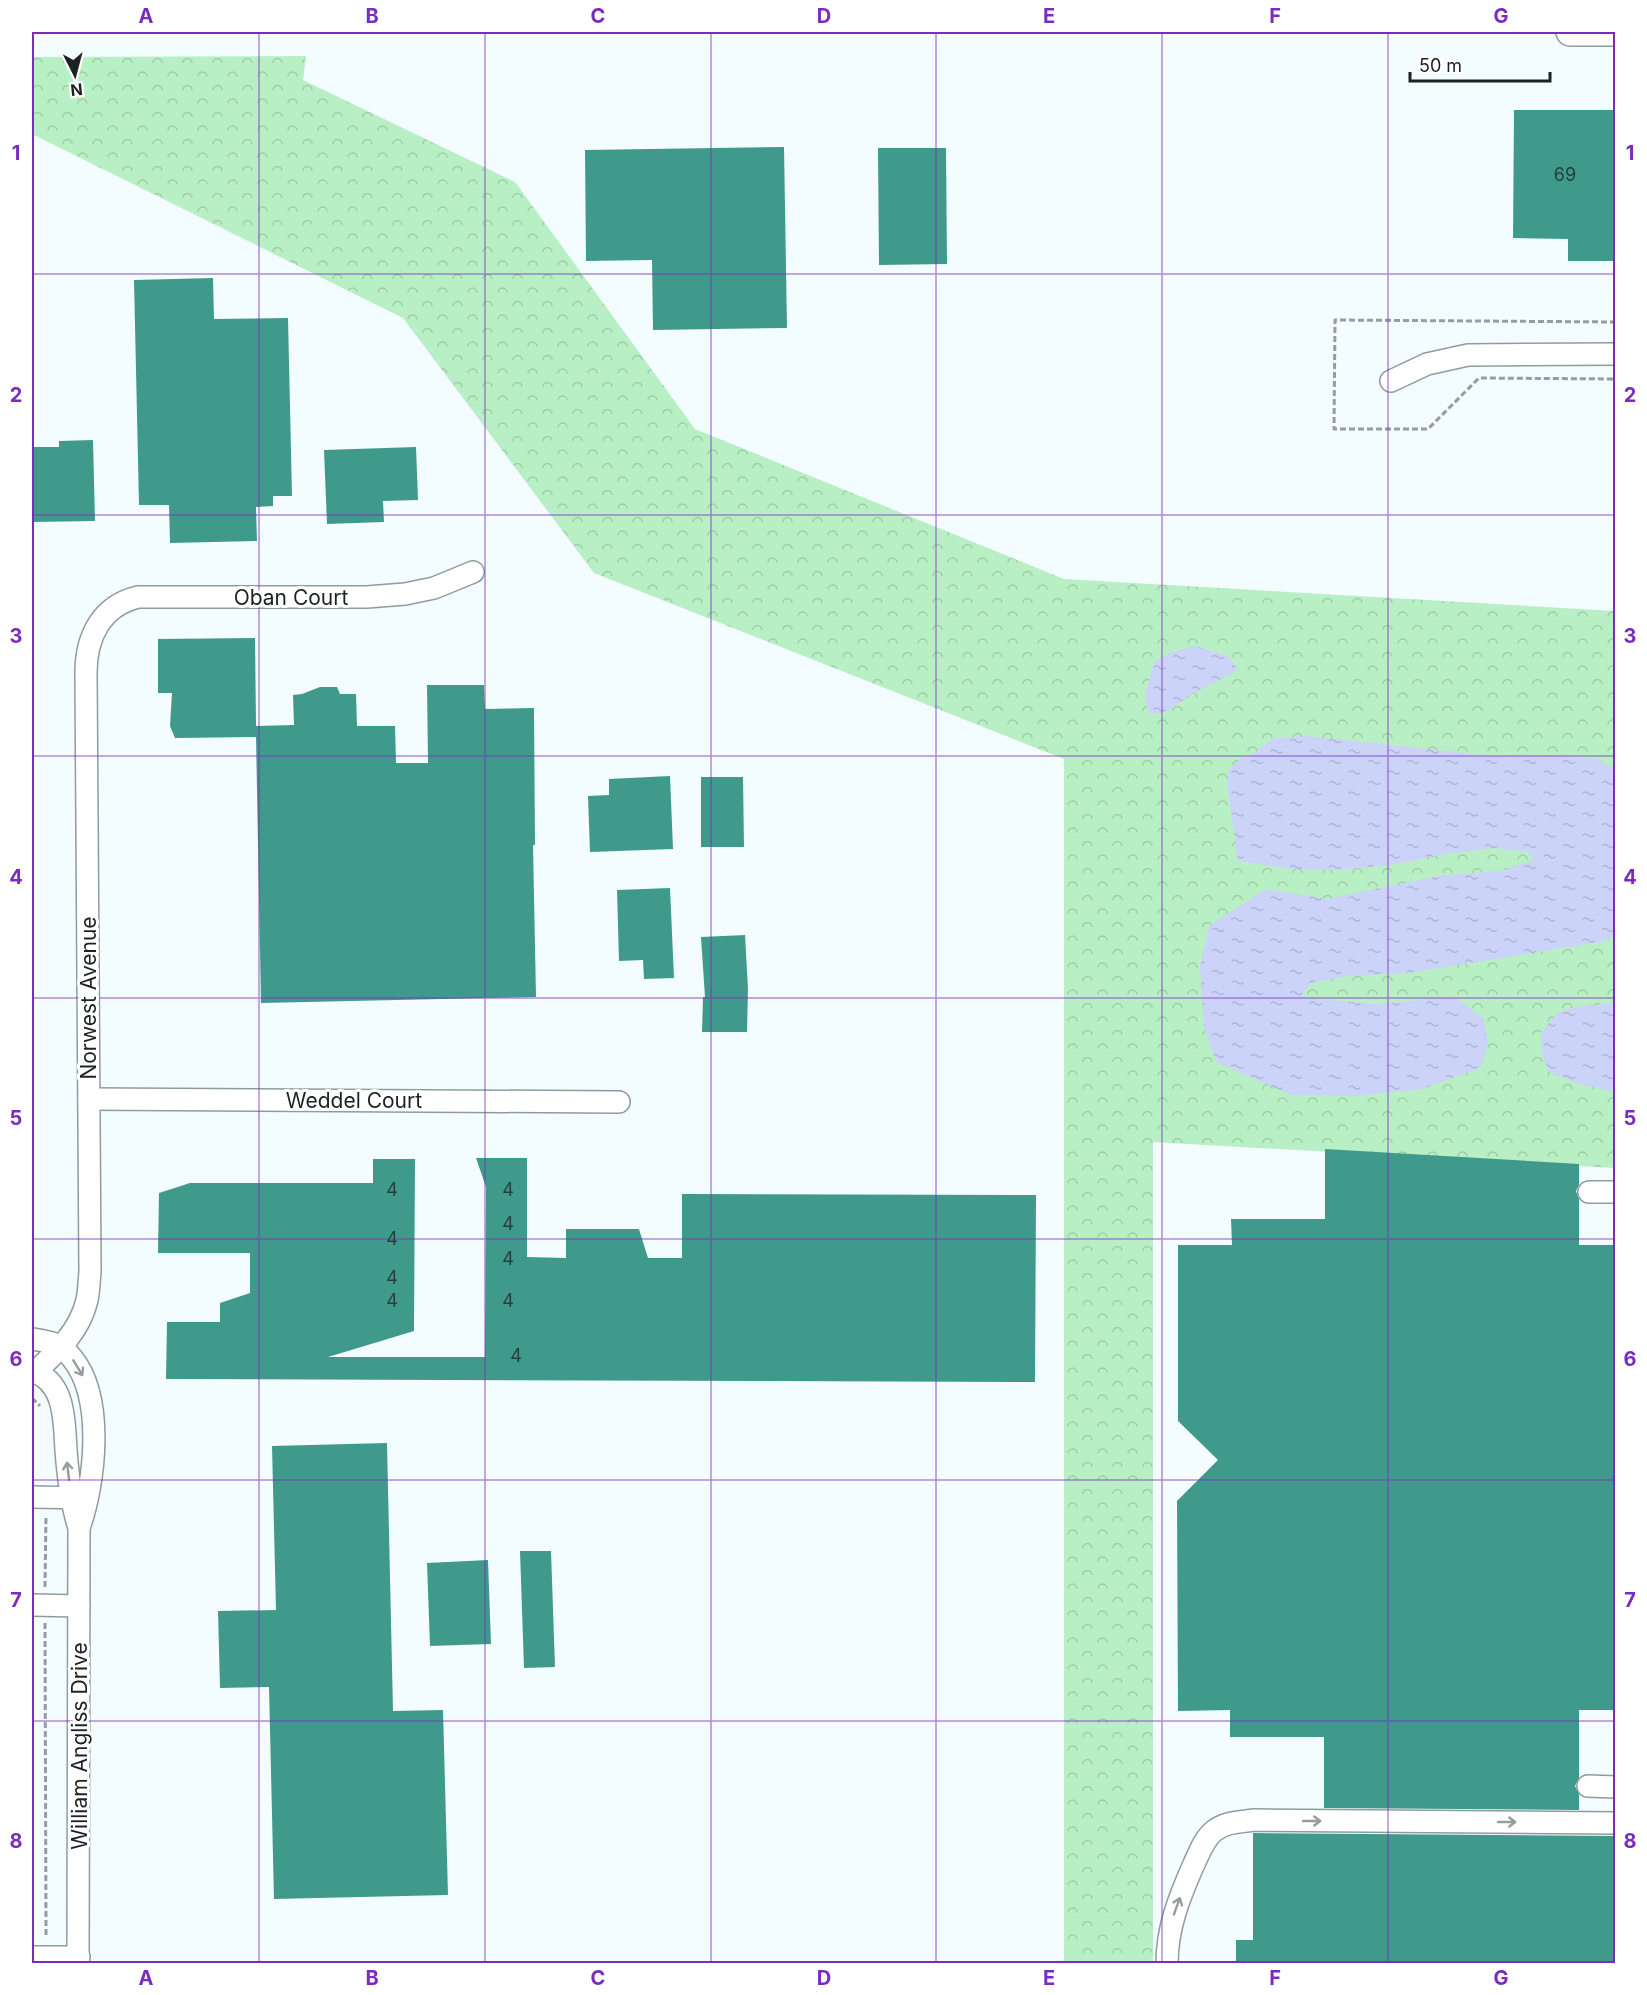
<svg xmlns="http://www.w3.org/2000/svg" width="1647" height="1995" font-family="Inter,sans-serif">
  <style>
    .forest { fill: url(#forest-crowns) }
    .water { fill: url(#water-ripples) }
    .building { fill: #409a8c }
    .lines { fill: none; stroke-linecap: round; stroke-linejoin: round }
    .minor-casing { stroke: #8f9c9f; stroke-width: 24 }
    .major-casing { stroke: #8f9c9f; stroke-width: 30 }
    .path { stroke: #969d9f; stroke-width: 3; stroke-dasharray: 6 3; stroke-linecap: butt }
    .minor { stroke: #fff; stroke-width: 21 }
    .major { stroke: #fff; stroke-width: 27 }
    .oneway { stroke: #999b9c }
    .grid { fill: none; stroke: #7b2cbf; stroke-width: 1.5; stroke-opacity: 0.55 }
    .labels { text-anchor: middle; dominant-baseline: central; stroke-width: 6; stroke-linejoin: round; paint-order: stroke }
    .number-label { font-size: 18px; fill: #253f3c }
    .street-label { font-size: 21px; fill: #1c2122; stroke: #fff }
    .neatline { fill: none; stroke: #7b2cbf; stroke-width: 2 }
    .grid-label { font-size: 20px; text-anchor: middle; font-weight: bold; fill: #7b2cbf }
  </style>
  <defs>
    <pattern id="forest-crowns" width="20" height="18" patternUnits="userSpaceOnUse" patternTransform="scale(1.5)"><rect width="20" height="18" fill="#b9efc4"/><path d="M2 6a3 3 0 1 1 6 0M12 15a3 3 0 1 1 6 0" fill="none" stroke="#9ecda8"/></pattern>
    <pattern id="water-ripples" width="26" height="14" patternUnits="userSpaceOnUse" patternTransform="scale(1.5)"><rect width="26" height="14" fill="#cbd3f9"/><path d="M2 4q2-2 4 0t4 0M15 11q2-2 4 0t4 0" fill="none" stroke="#aeb5d5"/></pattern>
  </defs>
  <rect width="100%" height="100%" fill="#f3fcfe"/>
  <path class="forest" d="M306,56L303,80L515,182L695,429L1064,579L1615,611V1168L1153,1142V1963H1064V759L594,573L403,318L32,134V57Z"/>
  <g class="water">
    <path d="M1195,646L1228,656L1238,670L1190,695L1167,712L1149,714L1145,697L1154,662L1170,653Z"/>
    <path d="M1309,736L1491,756L1552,755L1597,759L1615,769V937L1600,942L1408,973L1349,976L1311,983L1300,998L1378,1004L1455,997L1484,1019L1488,1045L1480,1068L1422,1089L1354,1096L1291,1095L1216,1062L1204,1027L1200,967L1209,926L1266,889L1327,899L1444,875L1501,871L1534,860L1528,852L1493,848L1452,853L1391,865L1341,870L1292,869L1238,861L1228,792V772L1237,761L1253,754L1274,738Z"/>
    <path d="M1615,1003V1092L1575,1083L1548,1071L1541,1050V1033L1558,1012L1582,1006Z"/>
  </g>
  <g class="building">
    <path d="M1514,110H1616V261H1568V239L1513,238Z"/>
    <path d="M784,147L787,328L653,330L652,260L586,261L585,150Z"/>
    <path d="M878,148H946L947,264L879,265Z"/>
    <path d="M213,278L214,319L288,318L292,496H273V506L256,507L257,541L170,543L169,505H139L134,280Z"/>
    <path d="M93,440L95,521L32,522V447H59V441Z"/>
    <path d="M416,447L418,500L383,501L384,522L327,524L324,450Z"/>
    <path d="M255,638L256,726L294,725L293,695L302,694L320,687H337L340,694H356L357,726H395L396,763H428L427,685H484L485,709L534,708L535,845H533L536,997L261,1003L256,737L175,738L170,726L172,693H158V639Z"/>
    <path d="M670,776L673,849L590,852L588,796L609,795V779Z"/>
    <path d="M701,777H743L744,847H701Z"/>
    <path d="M670,888L674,978L644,979L643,960L619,961L617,890Z"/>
    <path d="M745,935L748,989L747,1032H702L703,997H705L701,937Z"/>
    <path d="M1325,1149L1579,1164V1185L1576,1191L1579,1199V1245H1616V1710H1579V1778L1575,1786L1579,1794V1810L1324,1808V1737H1230V1710L1178,1711L1177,1501L1218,1460L1178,1421V1245H1232L1231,1219H1325Z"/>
    <path d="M476,1158H527V1257L566,1258V1229H639L648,1258H682V1194L1036,1195L1035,1382L166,1379L167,1322H220V1303L250,1293V1253H158L159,1193L190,1183H373V1159H415L414,1331L328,1357H485L486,1187Z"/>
    <path d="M387,1443L393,1711L443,1710L448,1895L274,1899L269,1687L220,1688L218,1611L276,1610L272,1446Z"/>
    <path d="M520,1551H551L555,1667L524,1668Z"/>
    <path d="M488,1560L491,1644L430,1646L427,1563Z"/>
    <path d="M1253,1833L1616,1836V1964H1236V1940H1253Z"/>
  </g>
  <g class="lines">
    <g class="minor-casing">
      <g id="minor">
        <path d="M1391,381L1427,364L1468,355L1616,354"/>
        <path d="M89,1099L619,1102"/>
        <path d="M1589,1192H1616"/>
        <path d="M32,1339C40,1340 55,1343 63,1348C66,1350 69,1355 72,1358C105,1398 95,1483 79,1528"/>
        <path d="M32,1371C66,1382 64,1421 66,1450C68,1477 71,1503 79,1528L78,1964"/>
        <path d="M35,1372C57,1352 80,1331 87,1300C89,1291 89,1281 90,1272L86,673C86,637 101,606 138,597H367L405,594L434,588L473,572"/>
        <path d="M32,1497L85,1498"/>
        <path d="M32,1605L79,1606"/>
        <path d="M1588,1786L1616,1787"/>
        <path d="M32,1957H79"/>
        <path d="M1167,1964C1167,1928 1179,1898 1193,1866C1199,1854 1203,1840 1214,1831C1225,1822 1240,1822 1254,1820L1616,1823"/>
      </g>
    </g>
    <g class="major-casing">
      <path id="major" d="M1570,32H1616"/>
    </g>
    <g class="path">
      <path d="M1616,322L1335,320L1334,429H1428L1479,378L1616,379"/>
      <path d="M32,1398L40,1406"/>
      <path d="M45,1587L46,1515"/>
      <path d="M45,1623L46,1938"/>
    </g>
    <use href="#minor" class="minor"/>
    <use href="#major" class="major"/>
  </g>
  <defs><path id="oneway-shaft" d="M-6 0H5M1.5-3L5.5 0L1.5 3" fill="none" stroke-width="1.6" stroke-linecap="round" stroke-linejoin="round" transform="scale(1.5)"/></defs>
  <g class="oneway">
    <use href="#oneway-shaft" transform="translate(78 1368) rotate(59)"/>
    <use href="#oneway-shaft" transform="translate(68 1471) rotate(-97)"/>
    <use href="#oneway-shaft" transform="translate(1312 1821)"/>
    <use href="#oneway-shaft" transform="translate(1507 1822)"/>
    <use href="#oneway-shaft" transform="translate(1177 1906) rotate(-70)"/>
  </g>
  <path class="grid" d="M259,32V1964M485,32V1964M711,32V1964M936,32V1964M1162,32V1964M1388,32V1964M32,274H1616M32,515H1616M32,756H1616M32,998H1616M32,1239H1616M32,1480H1616M32,1721H1616"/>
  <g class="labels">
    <g class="number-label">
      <text x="1565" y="174">69</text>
      <text x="392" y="1189">4</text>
      <text x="508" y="1189">4</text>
      <text x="508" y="1223">4</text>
      <text x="392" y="1238">4</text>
      <text x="508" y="1258">4</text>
      <text x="392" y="1277">4</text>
      <text x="392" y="1300">4</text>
      <text x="508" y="1300">4</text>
      <text x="516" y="1355">4</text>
    </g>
    <g class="street-label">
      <text x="291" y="597">Oban Court</text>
      <text transform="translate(88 998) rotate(-90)">Norwest Avenue</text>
      <text x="354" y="1100">Weddel Court</text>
      <text transform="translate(79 1746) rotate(-90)">William Angliss Drive</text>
    </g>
  </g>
  <rect width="1647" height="1995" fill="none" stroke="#ffffff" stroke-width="66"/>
  <g transform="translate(75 75) rotate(174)" stroke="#ffffff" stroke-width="4.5" paint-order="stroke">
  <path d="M0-4.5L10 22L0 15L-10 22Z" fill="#1c2122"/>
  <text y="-9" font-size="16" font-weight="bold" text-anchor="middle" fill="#1c2122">N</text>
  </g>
  <path d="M1410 72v9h140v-9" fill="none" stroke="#1c2122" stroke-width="3"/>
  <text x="1419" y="72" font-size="18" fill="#1c2122" stroke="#ffffff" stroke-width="4.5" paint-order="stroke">50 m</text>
  <rect x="33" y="33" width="1581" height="1929" class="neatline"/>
  <g class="grid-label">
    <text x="146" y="23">A</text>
    <text x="372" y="23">B</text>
    <text x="598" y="23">C</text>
    <text x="824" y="23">D</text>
    <text x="1049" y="23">E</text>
    <text x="1275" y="23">F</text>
    <text x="1501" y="23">G</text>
    <text x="16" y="160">1</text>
    <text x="1630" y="160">1</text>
    <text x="16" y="402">2</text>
    <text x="1630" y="402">2</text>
    <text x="16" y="643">3</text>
    <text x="1630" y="643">3</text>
    <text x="16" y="884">4</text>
    <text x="1630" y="884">4</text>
    <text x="16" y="1125">5</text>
    <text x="1630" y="1125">5</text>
    <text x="16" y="1366">6</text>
    <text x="1630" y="1366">6</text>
    <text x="16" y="1607">7</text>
    <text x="1630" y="1607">7</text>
    <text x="16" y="1848">8</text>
    <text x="1630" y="1848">8</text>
    <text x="146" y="1985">A</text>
    <text x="372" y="1985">B</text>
    <text x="598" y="1985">C</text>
    <text x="824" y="1985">D</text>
    <text x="1049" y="1985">E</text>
    <text x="1275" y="1985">F</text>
    <text x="1501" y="1985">G</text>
  </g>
</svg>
